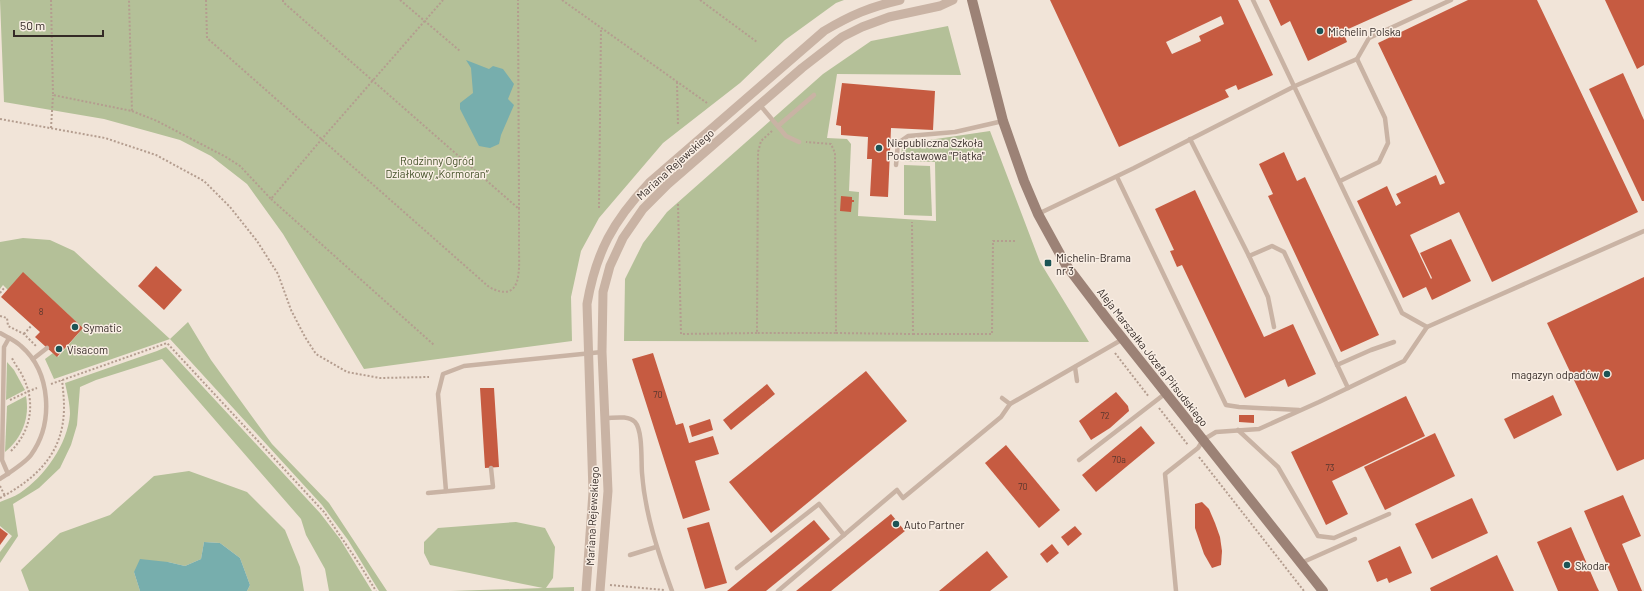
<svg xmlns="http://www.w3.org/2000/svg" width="1644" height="591" font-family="Barlow,sans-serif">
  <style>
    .green { fill: #b4c098 }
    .water { fill: #77aead }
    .building { fill: #c65b41; fill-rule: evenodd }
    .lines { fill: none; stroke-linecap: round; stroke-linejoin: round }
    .path { stroke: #b49d8f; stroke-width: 2; stroke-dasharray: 2 2; stroke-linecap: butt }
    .lane { stroke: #c9b3a4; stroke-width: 4.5 }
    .street { stroke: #c9b3a4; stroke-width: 9 }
    .secondary { stroke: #9c8276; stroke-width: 10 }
    .poi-dot { fill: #1c5455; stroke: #f9eee4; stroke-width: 1.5 }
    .labels { text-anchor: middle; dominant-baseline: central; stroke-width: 3; stroke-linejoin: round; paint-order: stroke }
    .number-label { font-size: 9px; fill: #58362d }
    .poi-label { font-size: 11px; fill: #342a26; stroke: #f9eee4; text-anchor: start }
    .park-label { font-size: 11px; fill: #45522a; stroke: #f9eee4 }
    .street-label { font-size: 11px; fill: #342a26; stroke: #f9eee4 }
  </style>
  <rect width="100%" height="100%" fill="#f1e4d8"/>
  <g class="green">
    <path d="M0,0H844L836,3L785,40L740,83L663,143L599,218L581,251L571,297L572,341L364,369L283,234L247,184L211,156L180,140L104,119L4,102Z"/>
    <path d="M948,26L961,75L837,74L827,138L847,139L851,144L849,191L859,192L858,216L936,221L935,162L901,161L902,144L990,131L1040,262L1089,342L624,341L625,279L643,243L667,212L823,74L871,41Z"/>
    <path d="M904,165L930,166L932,216L904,215Z"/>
    <path d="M23,238L50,240L74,251L170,339L188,322L211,360L272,444L329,503L387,591H379L348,540L322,505L170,339L54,379L45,359L53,353L58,357L83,328L23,273L8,290L3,285L0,289V242Z"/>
    <path d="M166,347L320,513L340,539L372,591H329L325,569L306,535L301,519L162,359L96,380L80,387L77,425L71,445L60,468L39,488L13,504L18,536L0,563V552L12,536L0,526V502C6,499 14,497 20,493C44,477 68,444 70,414C70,404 67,392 65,383L157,351Z"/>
    <path d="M7,362L14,370L25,390L6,400Z"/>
    <path d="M26,396C30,418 22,438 5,452L7,406Z"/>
    <path d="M189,471L247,492L285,530L300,567L304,591H247L250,585L240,558L220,543L204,542L201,559L185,566L168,562L134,572L140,591H29L21,570L60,533L110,515L154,476Z"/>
    <path d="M516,522L545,528L555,547L553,578L546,588L574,587V591H451L543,588L430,565L424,553V542L438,528Z"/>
  </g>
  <g class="water">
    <path d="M466,60L489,69L493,66L503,69L514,84L508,99L514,105L501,135L499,144L490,148L479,146L460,109V103L473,93L471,68Z"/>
    <path d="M204,542L220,543L240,558L250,585L247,591H140L134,572L140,559L168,562L185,566L201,559Z"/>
  </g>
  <g class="building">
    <path d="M1050,0H1238L1273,75L1238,90L1236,85L1225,90L1229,97L1119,147ZM1221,16L1224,24L1199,36L1201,41L1172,54L1166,42Z"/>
    <path d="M1269,0H1413L1346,30L1347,33L1344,34L1347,42L1308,61L1290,21L1281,26Z"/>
    <path d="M1468,0H1537L1638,212L1492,282L1459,212L1410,235L1431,279L1432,278L1420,253L1451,239L1471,281L1432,300L1426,287L1403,298L1357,201L1387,186L1396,206L1401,203L1396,194L1436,175L1440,185L1445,183L1378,43Z"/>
    <path d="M1605,0H1644V65L1637,69Z"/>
    <path d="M1623,73L1644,120V201H1642L1589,89Z"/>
    <path d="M842,83L935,91L933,130L891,128L888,197L870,196L872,159H867L868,137L841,135V126L836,125Z"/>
    <path d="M1284,152L1297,181L1305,177L1379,335L1341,352L1268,196L1273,194L1259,164Z"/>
    <path d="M1195,190L1264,337L1293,324L1316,374L1288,387L1285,379L1245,398L1182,265L1177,267L1170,251L1174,250L1155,209Z"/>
    <path d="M841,196L852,197V200H854V202H852L851,212L840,211Z"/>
    <path d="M156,266L182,290L164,310L138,286Z"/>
    <path d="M23,272L83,328L57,357L35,337L40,332L1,297Z"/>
    <path d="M1644,277V459L1617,471L1547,323Z"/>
    <path d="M653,353L676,425L683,423L689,443L713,436L719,454L695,461L710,510L683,519L632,359Z"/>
    <path d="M866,371L907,421L771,533L729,482Z"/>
    <path d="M767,384L775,394L731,430L723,420Z"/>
    <path d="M480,388H494L499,467L485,468Z"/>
    <path d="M1116,392L1128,406L1129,411L1110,428L1091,440L1079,421Z"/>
    <path d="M1553,395L1562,415L1514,439L1504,419Z"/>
    <path d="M1406,396L1425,436L1332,481L1348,514L1326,525L1291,452Z"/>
    <path d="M1239,415H1254V423L1239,422Z"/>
    <path d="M710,419L713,430L692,437L689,426Z"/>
    <path d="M1141,426L1155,443L1096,492L1082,475Z"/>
    <path d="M1435,433L1455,476L1385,510L1364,467Z"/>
    <path d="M1006,445L1060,510L1039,528L985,463Z"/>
    <path d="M1623,495L1641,536L1622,544L1642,591H1618L1584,511Z"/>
    <path d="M1472,498L1488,533L1432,559L1415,524Z"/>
    <path d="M1202,502L1209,509L1215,523L1220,537L1222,551L1221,565L1212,568L1204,554L1195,528V504Z"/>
    <path d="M891,514L905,531L831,591H796Z"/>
    <path d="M814,520L830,539L766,591H727Z"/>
    <path d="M709,522L727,583L705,589L687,528Z"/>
    <path d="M1075,526L1082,534L1068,546L1061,537Z"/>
    <path d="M1571,527L1597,587L1599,591H1558L1537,542Z"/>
    <path d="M0,528L8,534L0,545Z"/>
    <path d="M1052,544L1059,553L1047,563L1040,554Z"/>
    <path d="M1400,546L1412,573L1389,583L1387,578L1377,582L1368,561Z"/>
    <path d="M987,551L1008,577L990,591H939Z"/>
    <path d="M1497,555L1514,591H1431L1430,588Z"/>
  </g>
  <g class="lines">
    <g class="path">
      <path d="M51,0L53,95L132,111L129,0"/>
      <path d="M206,0L207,38L489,287C523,305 519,269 519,247C519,234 519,222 519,209"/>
      <path d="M283,0V2L519,209L518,0"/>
      <path d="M400,0L460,51"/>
      <path d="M562,0L707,103"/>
      <path d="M700,0L757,42"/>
      <path d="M677,82L678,126"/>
      <path d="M132,111L157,121L226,157L240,166L271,199L321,140L443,0"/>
      <path d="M0,119L105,138L156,155L204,181L230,207L257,241L278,274L291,310L305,337L316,354L347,372L380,378L429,377"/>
      <path d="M51,128L53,95"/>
      <path d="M772,131L761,141L758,152L757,333H836L835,153L831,144L806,142"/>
      <path d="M271,199L434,345"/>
      <path d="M678,204L681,334L757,333"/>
      <path d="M599,208L601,29"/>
      <path d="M0,293L5,287"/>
      <path d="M0,316L7,318L8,326L24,334L36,346"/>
      <path d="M836,333L913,334L912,222"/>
      <path d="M24,334L32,325"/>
      <path d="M913,334H992L993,241H1015"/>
      <path d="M1115,353L1149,397"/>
      <path d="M51,384L167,343L324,512L360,565L376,591"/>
      <path d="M10,400L29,391L37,388"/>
      <path d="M1159,408L1188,445"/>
      <path d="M11,451C31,431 36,403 23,377C20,370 15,365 12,358"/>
      <path d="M1199,457L1304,591"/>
      <path d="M0,486L5,496"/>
      <path d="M0,498C37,478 64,453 64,407C64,398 63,389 62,380"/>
      <path d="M610,585L664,590"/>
    </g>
    <g class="lane">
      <path d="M1253,0L1402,313L1427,327"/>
      <path d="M760,105L786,136L799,142"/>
      <path d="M778,126L814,95"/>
      <path d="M1190,139L1249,256L1268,297L1274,327"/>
      <path d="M896,165L898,143L908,136L955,132L1003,121"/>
      <path d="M1117,177L1226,405L1239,407L1299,410"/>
      <path d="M1340,181L1379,162L1388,143L1385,118L1357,59"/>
      <path d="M1038,214L1134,168L1295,86L1357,59L1369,38L1451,0"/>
      <path d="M1249,256L1272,246L1284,252L1348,388"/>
      <path d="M0,333C7,337 15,340 21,346C51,372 54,423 31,455C25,463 9,473 0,479"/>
      <path d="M33,359L47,348"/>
      <path d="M1337,365L1371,350L1394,342"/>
      <path d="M1075,367L1077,381"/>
      <path d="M1002,398L1010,404"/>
      <path d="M606,418C614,418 628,415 635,422C643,431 641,461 642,473C645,514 658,552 672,591"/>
      <path d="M1238,430L1278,467L1318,536L1334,538L1389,514"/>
      <path d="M1079,460L1166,393"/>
      <path d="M8,474L2,460L4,347L9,338"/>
      <path d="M446,491L438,394L443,374L464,366L602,352"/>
      <path d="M428,493L493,487L491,468"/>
      <path d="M630,555L656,547"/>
      <path d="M1301,563L1355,539"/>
      <path d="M737,568L819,504L844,535"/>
      <path d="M778,591L897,490L903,498L1001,417L1010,404L1123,339"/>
      <path d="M1176,591L1165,474L1198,448L1203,440L1216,432L1259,429L1319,402L1404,361L1427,327L1644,231"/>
    </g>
    <g class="street">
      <path d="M586,591L593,492L587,304C596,252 613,221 649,183L824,31C851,15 870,7 900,0"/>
      <path d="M600,591L608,491L602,352L603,292L610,266L623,238L643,209L668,184L802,68L842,37L862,27L889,17L940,6L953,0"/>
    </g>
    <path class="secondary" d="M972,0L1003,121L1024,181L1038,214L1066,265L1107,319L1323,591"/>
  </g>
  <g class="poi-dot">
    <circle cx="1320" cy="31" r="4"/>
    <circle cx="879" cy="148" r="4"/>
    <rect x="1044" y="259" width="8" height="8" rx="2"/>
    <circle cx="75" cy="327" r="4"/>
    <circle cx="59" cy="349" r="4"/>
    <circle cx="1607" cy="374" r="4"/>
    <circle cx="896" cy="524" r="4"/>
    <circle cx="1567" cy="565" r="4"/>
  </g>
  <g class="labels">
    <g class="number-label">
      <text x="41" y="311">8</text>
      <text x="658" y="394">70</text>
      <text x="1105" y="415">72</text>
      <text x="1119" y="459">70a</text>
      <text x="1330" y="467">73</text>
      <text x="1023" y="486">70</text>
    </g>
    <g class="poi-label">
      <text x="1328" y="31">Michelin Polska</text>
      <text x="887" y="142">Niepubliczna Szkoła<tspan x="887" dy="13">Podstawowa "Piątka"</tspan></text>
      <text x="1056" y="257">Michelin-Brama<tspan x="1056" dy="13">nr 3</tspan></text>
      <text x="83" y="327">Symatic</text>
      <text x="67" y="349">Visacom</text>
      <text x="1599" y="374" text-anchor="end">magazyn odpadów</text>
      <text x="904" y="524">Auto Partner</text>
      <text x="1575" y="565">Skodar</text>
    </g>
    <g class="park-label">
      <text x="437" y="160">Rodzinny Ogród<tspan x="437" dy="13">Działkowy „Kormoran”</tspan></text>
    </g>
    <g class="street-label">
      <text transform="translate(675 164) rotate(-42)">Mariana Rejewskiego</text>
      <text transform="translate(1153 357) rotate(52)">Aleja Marszałka Józefa Piłsudskiego</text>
      <text transform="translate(592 516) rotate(-87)">Mariana Rejewskiego</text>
    </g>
  </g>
  <path d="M14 30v6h89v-6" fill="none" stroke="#342a26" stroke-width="2"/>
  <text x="20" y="30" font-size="12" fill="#342a26" stroke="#f9eee4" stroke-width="3" paint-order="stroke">50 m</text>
</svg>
